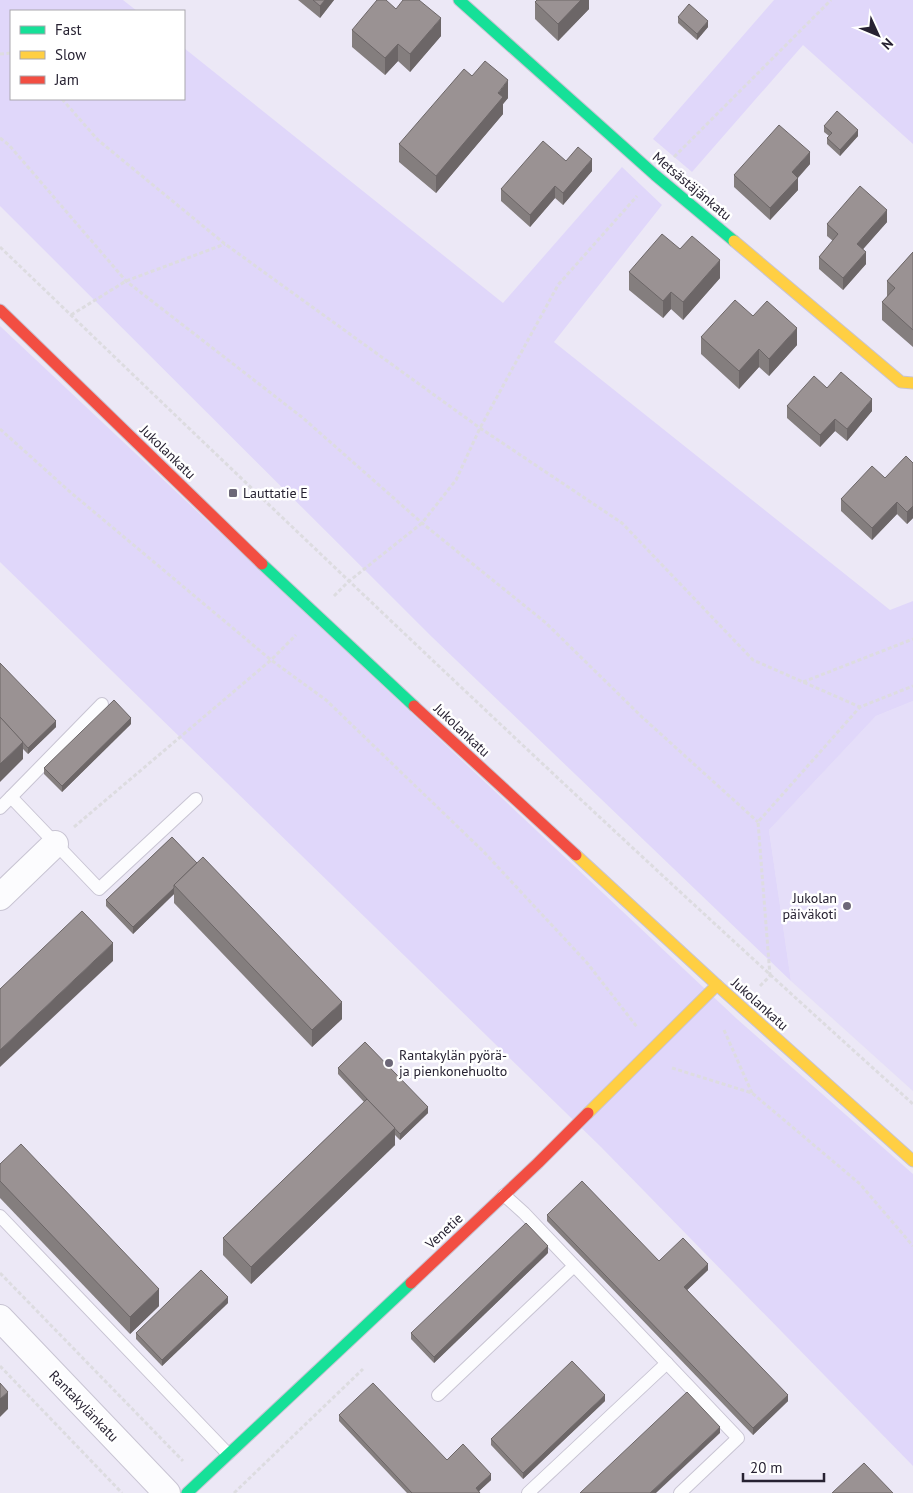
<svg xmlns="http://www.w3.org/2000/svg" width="913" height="1493" font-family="'PT Sans',sans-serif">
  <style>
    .built { fill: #e5def9 }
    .green { fill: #e0d7fa }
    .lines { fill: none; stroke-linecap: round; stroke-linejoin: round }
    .lane-casing { stroke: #c8c4d3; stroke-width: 14 }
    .street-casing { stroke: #c8c4d3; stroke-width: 28 }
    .fast-casing { stroke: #c8c4d3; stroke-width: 13 }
    .slow-casing { stroke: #c8c4d3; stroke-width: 13 }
    .jam-casing { stroke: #c8c4d3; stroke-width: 13 }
    .path { stroke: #dddce0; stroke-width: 3; stroke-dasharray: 4 2.5; stroke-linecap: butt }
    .lane { stroke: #fcfcfe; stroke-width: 12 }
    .street { stroke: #fcfcfe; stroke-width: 26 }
    .fast { stroke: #16e098; stroke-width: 11 }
    .slow { stroke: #ffcf43; stroke-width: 11 }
    .jam { stroke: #f24e42; stroke-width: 11 }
    .wall { fill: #847e7e }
    .shaded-wall { fill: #6c6667 }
    .building { fill: #9a9293; stroke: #6c6667 }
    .poi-dot { fill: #6c6777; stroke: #fff; stroke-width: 2 }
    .labels { text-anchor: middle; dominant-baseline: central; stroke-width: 5; stroke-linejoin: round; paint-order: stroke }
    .street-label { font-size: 14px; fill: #272232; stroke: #fff }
    .poi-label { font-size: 14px; fill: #272232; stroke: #fff; text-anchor: start }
  </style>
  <rect width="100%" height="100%" fill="#ece8f6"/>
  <path class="built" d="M913,701V1091L791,981L769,830L876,716Z"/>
  <g class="green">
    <path d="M0,0H123L137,11H11V99H184V48L503,303L622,167L662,205L554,342L890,610L913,601V701L876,716L769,830L791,981L432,637L0,206Z"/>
    <path d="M774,0H913V144L803,45L692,172L653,139Z"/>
    <path d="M0,326L737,1019L913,1174V1466L601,1147L0,562Z"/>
  </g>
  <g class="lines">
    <g class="lane-casing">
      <g id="lane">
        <path d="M11,797L102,704"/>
        <path d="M0,808L11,797L99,889L196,799"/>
        <path d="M504,1195L524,1213L738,1438L680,1493"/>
        <path d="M0,1216L228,1454"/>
        <path d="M438,1395L574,1266"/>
        <path d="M528,1493L667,1363"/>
      </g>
    </g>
    <g class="street-casing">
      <g id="street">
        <path d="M0,897L55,844"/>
        <path d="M0,1318L167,1493"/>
      </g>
    </g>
    <g class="fast-casing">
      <g id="fast">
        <path d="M459,0L655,175L734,241"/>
        <path d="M262,564L414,706"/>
        <path d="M187,1493L411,1283"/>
      </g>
    </g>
    <g class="slow-casing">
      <g id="slow">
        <path d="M734,241L901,382L913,383"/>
        <path d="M576,855L717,985L913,1161"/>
        <path d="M588,1113L717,985"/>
      </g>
    </g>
    <g class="jam-casing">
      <g id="jam">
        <path d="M0,310L262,564"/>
        <path d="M414,706L576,855"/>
        <path d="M411,1283L538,1163L588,1113"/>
      </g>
    </g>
    <g class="path">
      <path d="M0,54L11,53"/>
      <path d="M62,99L98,140L225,244L480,428L622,523L753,660L860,707"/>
      <path d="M0,138L9,145L126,281L303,418L422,523L546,623L642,717L758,822"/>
      <path d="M674,157L831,0"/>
      <path d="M0,247C301,536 602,825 913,1104"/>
      <path d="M71,315L126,281L225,244"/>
      <path d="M0,429L69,491L271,660L326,700L483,851L588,964L637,1027"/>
      <path d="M334,596L348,582L422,523L456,480L480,428L558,285L637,196"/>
      <path d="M803,682L913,639"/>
      <path d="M74,827L271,660L296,635"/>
      <path d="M770,976L758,822L860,707L913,686"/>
      <path d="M760,986L770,976"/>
      <path d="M724,1030L752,1093"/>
      <path d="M672,1068L752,1093L860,1184L913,1246"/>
      <path d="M0,1273L183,1461"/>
      <path d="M0,1366L122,1493"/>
      <path d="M234,1493L363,1369"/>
    </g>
    <use href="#lane" class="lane"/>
    <use href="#street" class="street"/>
    <use href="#fast" class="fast"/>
    <use href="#slow" class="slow"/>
    <use href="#jam" class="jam"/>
  </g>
  <g class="wall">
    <path d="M298,0H334L320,18Z"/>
    <path d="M589,0V9L558,41L535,19V2Z"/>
    <path d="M396,9L441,36L410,72L398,61L385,75L352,47V30Z"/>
    <path d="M678,17L708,27L697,40L678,23Z"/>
    <path d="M472,76L508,98L503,104V114L436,193L399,162V144Z"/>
    <path d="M824,126L858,136L840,156L827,144V138L829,136L824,132Z"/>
    <path d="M566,161L592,171L563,205L555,198L530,227L501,201V189Z"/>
    <path d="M810,164L798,178V190L770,220L734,187V175Z"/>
    <path d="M887,222L863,249L866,264L843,290L819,269V257L833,241L827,236V224Z"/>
    <path d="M680,249L720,278L683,320L671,309L663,318L629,290V272Z"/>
    <path d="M913,252V347L882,320V302L887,297V281Z"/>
    <path d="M753,316L797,345L769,376L759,367L739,389L701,354V337Z"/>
    <path d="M827,388L872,411L847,441L835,431L820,447L787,418V406Z"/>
    <path d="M913,463V518L907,524L897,514L872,540L841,511V499L885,478Z"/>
    <path d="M0,663L56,727L28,754L23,749V759Z"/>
    <path d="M131,724L62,792L44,774V768Z"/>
    <path d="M172,837L342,1019L312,1047L174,903V894L133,934L106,906V900Z"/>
    <path d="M338,1068L428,1113L400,1140L395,1135V1145L251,1284L223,1255V1238L364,1102L338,1074Z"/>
    <path d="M0,1164L159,1306L130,1334L0,1198Z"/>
    <path d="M547,1215L659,1261L708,1270L687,1290L788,1401L753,1435L547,1221Z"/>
    <path d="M548,1253L434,1363L411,1339V1333Z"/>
    <path d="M228,1303L162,1366L136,1339V1333Z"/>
    <path d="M605,1401L523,1479L491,1445V1439Z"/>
    <path d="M339,1415L447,1460L491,1480L479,1491L480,1493H407L339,1421Z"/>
  </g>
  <g class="shaded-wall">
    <path d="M325,0H334L320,18V6Z"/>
    <path d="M581,0H589V9L558,41V24Z"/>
    <path d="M441,18V36L410,72V54Z"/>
    <path d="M708,21V27L697,40V34Z"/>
    <path d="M398,44V61L385,75V58Z"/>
    <path d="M508,80V98L503,104V114L436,193V176Z"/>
    <path d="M858,130V136L840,156V150Z"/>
    <path d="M810,152V164L792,184V172Z"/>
    <path d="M592,159V171L563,205V193Z"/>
    <path d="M798,178V190L770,220V208Z"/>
    <path d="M555,186V198L530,227V215Z"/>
    <path d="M887,210V222L857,256V244Z"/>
    <path d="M866,252V264L843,290V278Z"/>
    <path d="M720,260V278L683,320V302Z"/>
    <path d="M671,292V309L663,318V301Z"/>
    <path d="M797,328V345L769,376V359Z"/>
    <path d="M759,349V367L739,389V371Z"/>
    <path d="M872,399V411L847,441V429Z"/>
    <path d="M835,419V431L820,447V435Z"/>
    <path d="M897,502V514L872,540V528Z"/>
    <path d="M913,506V518L907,524V512Z"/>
    <path d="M131,718V724L62,792V786Z"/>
    <path d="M56,721V727L28,754V748Z"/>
    <path d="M23,742V759L0,782V764Z"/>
    <path d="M174,888V894L133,934V927Z"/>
    <path d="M113,943V961L0,1067V1050Z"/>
    <path d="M342,1002V1019L312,1047V1030Z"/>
    <path d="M428,1107V1113L400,1140V1134Z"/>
    <path d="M395,1128V1145L251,1284V1267Z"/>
    <path d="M548,1246V1253L434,1363V1357Z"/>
    <path d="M708,1264V1270L684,1293V1287Z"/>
    <path d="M159,1289V1306L130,1334V1317Z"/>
    <path d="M228,1297V1303L162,1366V1360Z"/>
    <path d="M8,1392V1409L0,1417V1399Z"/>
    <path d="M605,1395V1401L523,1479V1473Z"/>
    <path d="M788,1395V1401L753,1435V1428Z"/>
    <path d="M720,1427V1433L656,1493H650Z"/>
    <path d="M491,1474V1480L477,1493L476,1488Z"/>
  </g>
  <g class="building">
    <path d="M313,0H325L320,6Z"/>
    <path d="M377,0H386L396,9L403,0H419L441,18L410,54L398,44L385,58L352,30Z"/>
    <path d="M537,0H581L558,24L535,2Z"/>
    <path d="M689,4L708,21L697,34L678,17Z"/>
    <path d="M485,61L508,80L498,93L503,97L436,176L399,144L464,69L472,76Z"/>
    <path d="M837,111L858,130L840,150L827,138L832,133L824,126Z"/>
    <path d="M779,125L810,152L792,172L798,178L770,208L734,175Z"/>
    <path d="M543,141L566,161L578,147L592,159L563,193L555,186L530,215L501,189Z"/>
    <path d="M860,186L887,210L857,244L866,252L843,278L819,257L838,234L827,224Z"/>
    <path d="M662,234L680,249L692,236L720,260L683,302L671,292L663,301L629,272Z"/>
    <path d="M913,252V330L882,302L895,288L887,281Z"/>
    <path d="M735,300L753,316L767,301L797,328L769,359L759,349L739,371L701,337Z"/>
    <path d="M841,372L872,399L847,429L835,419L820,435L787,406L814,376L827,388Z"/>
    <path d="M906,456L913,463V506L907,512L897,502L872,528L841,499L872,466L885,478Z"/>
    <path d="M0,663L56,721L28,748L0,717Z"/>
    <path d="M114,700L131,718L62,786L44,768Z"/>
    <path d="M0,717L23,742L0,764Z"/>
    <path d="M172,837L197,863L174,885V888L133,927L106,900Z"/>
    <path d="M203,857L342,1002L312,1030L174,885Z"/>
    <path d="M82,911L113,943L0,1050V989Z"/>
    <path d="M365,1042L428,1107L400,1134L338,1068Z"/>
    <path d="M367,1099L395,1128L251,1267L223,1238Z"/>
    <path d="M21,1144L159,1289L130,1317L0,1181V1164Z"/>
    <path d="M582,1181L659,1261L683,1238L708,1264L684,1287L788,1395L753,1428L547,1215Z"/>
    <path d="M526,1223L548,1246L434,1357L411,1333Z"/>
    <path d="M201,1270L228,1297L162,1360L136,1333Z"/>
    <path d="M572,1361L605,1395L523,1473L491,1439Z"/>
    <path d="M0,1383L8,1392L0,1399Z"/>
    <path d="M373,1383L447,1460L463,1444L491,1474L476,1488L480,1493H412L339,1415Z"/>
    <path d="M687,1392L720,1427L650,1493H580Z"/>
    <path d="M864,1463L893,1493H832Z"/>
  </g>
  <g class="poi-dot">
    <rect x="228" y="488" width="10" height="10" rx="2.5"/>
    <circle cx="847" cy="906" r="5"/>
    <circle cx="389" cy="1063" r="5"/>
  </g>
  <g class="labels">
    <g class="street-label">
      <text transform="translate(692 186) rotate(40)">Metsästäjänkatu</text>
      <text transform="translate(168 452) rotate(44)">Jukolankatu</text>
      <text transform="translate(462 730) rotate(43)">Jukolankatu</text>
      <text transform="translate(760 1004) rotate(42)">Jukolankatu</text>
      <text transform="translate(444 1231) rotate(-43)">Venetie</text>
      <text transform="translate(84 1406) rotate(46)">Rantakylänkatu</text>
    </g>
    <g class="poi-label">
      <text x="243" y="493">Lauttatie E</text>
      <text x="837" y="898" text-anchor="end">Jukolan<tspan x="837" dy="16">päiväkoti</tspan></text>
      <text x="399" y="1055">Rantakylän pyörä-<tspan x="399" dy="16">ja pienkonehuolto</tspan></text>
    </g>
  </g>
  <rect x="10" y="10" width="175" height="90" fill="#ffffff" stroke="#a9a7ad"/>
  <rect x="20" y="26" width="25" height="8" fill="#16e098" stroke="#a9a7ad"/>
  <text x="55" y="35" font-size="15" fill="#272232">Fast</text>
  <rect x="20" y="51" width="25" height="8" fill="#ffcf43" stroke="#a9a7ad"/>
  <text x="55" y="60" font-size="15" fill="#272232">Slow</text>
  <rect x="20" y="76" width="25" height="8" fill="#f24e42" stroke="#a9a7ad"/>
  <text x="55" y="85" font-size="15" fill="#272232">Jam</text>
  <g transform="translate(878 35) rotate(134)" stroke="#ffffff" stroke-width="4" paint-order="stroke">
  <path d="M0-4L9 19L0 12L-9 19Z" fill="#272232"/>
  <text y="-8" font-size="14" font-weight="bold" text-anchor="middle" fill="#272232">N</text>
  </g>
  <path d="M743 1473v8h81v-8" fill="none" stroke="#272232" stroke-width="2.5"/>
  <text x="750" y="1473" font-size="15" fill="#272232" stroke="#ffffff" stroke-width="4" paint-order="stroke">20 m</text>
</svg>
